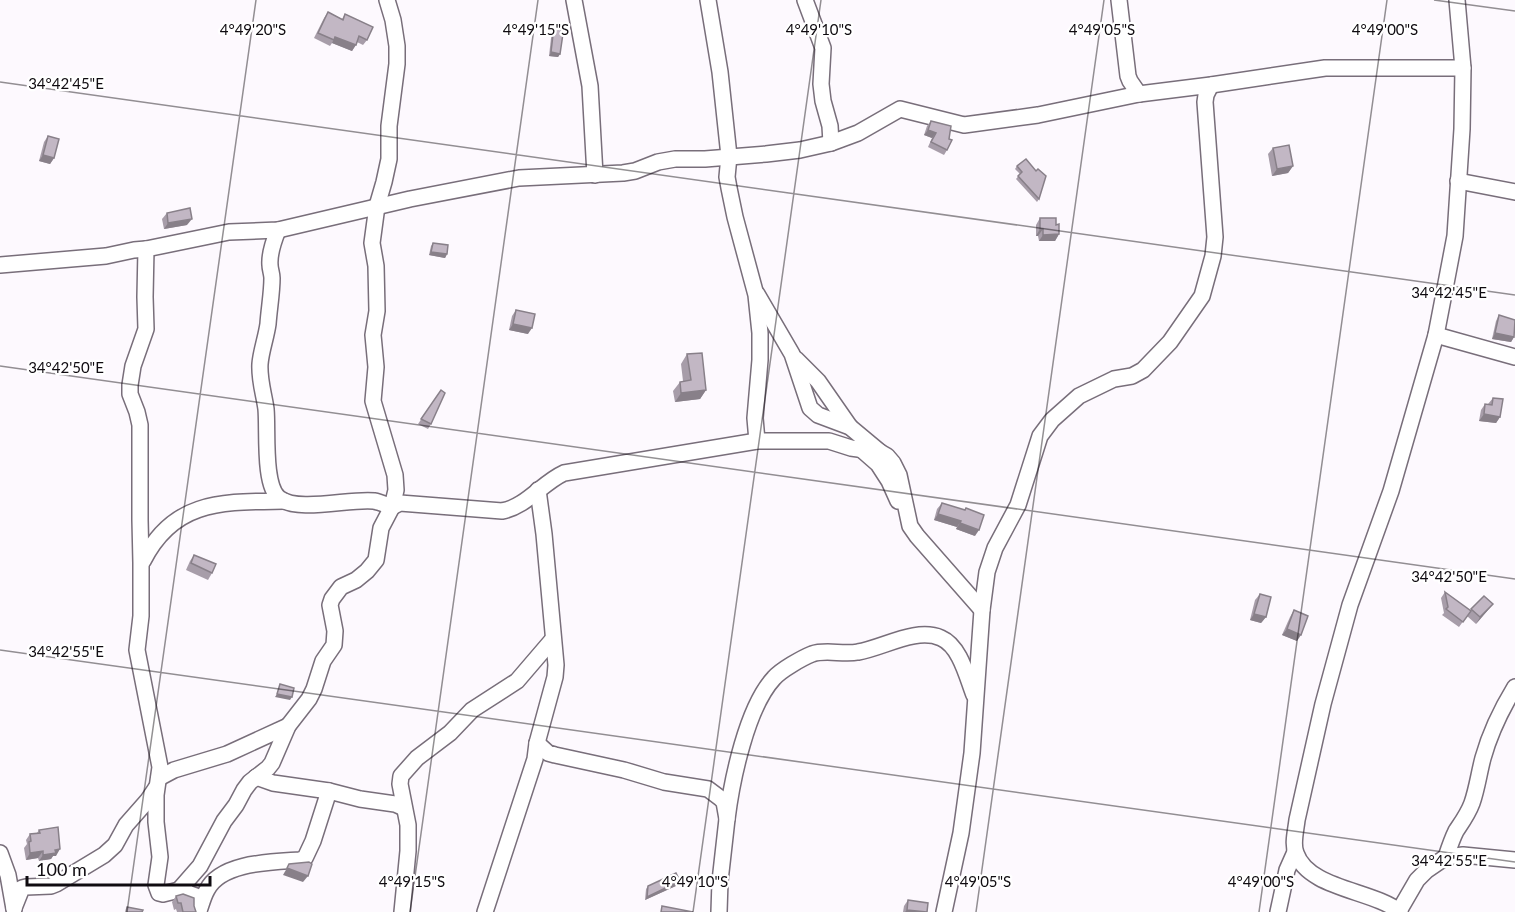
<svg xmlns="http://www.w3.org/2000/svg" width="1515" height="912" font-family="Lato,sans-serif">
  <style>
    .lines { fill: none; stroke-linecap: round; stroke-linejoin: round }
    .minor-casing { stroke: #786e7a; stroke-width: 18 }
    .minor { stroke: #fff; stroke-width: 15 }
    .wall { fill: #a79da9 }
    .shaded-wall { fill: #888089 }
    .building { fill: #c2b7c4; stroke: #888089; stroke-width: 1.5 }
    .ticks { fill: none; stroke: #0f0b10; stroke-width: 1.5; stroke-opacity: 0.45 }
    .ticks-label { font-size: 15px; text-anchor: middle; fill: #0f0b10; stroke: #fff; stroke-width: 4.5; stroke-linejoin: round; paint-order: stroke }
  </style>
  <rect width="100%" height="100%" fill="#fdf9fe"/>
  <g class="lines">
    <g class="minor-casing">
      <g id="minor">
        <path d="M574,0L590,86L595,175"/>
        <path d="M708,0L720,72L729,156L727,177L729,188L735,217L756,295L760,333V360L755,418L757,441"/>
        <path d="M805,0L823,48L821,84L823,101L830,126L831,143"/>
        <path d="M1119,0L1128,76L1130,81L1139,94"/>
        <path d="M1458,181L1515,192"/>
        <path d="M278,230C274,240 269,253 270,265C270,269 272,274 272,278C272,293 269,309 268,324C266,338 261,351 260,364C259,380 264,394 266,409C268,430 263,485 279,498C298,513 351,498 374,501C380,502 386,505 392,507L400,503L502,511C526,507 542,483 564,473L757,441H829L851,448L880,452L887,456L893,463L899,475L910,526L917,536L982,610"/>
        <path d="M146,249L145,297L146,329L133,366L130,385V394L137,412L140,425V520L141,563V616L137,650L160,767L156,795V822L160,857L156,885L159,893L163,894L179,890L196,896L199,902V912"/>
        <path d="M0,265L106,256L134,250L146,249L229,232L278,230L410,199L519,178L623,173L635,171L658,162L675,159H705L766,154L800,150L831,143L858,133L900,109L964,125L1038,115L1139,94L1211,85L1325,68H1463"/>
        <path d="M757,294L792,354L810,408L818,415L850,427L880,452"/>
        <path d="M1436,335L1515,357"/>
        <path d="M796,359L818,381L850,427"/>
        <path d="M862,450L878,464L889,481L898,501"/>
        <path d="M143,561C174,499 224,502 284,501"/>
        <path d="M537,743L548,753L555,755L624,770L664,782L708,789L720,798L724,802L727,819L720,881L719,912"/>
        <path d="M256,777L273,783L329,791L360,799L395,804L404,808"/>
        <path d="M159,778L174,770L227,754L288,726"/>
        <path d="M727,819C732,779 747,707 774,678C781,670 802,658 812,654C826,649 843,655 858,652C883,648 916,627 941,638C960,646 967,677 974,695"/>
        <path d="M0,853L8,875L14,909"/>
        <path d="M1446,857C1449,848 1452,839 1456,831C1462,822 1468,814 1472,803C1477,789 1479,773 1483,758C1490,733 1501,710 1515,687"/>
        <path d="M179,890L200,866L224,821L236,805L244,790L250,782L268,768L272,763L288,726L309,699L314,689L323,661L334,645L335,631L330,605L332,599L341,587L356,580L367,571L376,560L381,528L392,507L396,490L395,475L373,401L376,367L373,335L377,311L376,266L372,243L377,206L384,182L389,159V126L397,64V46L393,20L387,0"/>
        <path d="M14,908L22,888L26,887L51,886L56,884L104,855L115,845L126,825L148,800L156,788"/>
        <path d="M200,908C202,902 204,895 207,890C221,862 272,862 300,860L305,858L313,841L329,791"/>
        <path d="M1399,911L1417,880L1427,870L1446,857L1463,855L1515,860"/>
        <path d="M402,912L408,851V825L400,784L401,776L417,758L450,733L472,710L517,681L553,639"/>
        <path d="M485,912L535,759L537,743L555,677L556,665L544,534L538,490"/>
        <path d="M944,912L961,833L972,753L982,610L987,572L995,548L1018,505L1040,436L1052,420L1079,396L1114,379L1132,376L1143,370L1170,342L1202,296L1213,256L1215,237L1205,102L1206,95L1211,85"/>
        <path d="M1278,912L1287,870L1295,852"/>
        <path d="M1400,912C1373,890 1308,889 1296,853C1292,844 1296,830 1297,820L1323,704L1350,605L1391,491L1436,335L1447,278L1455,236L1462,129L1463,68L1457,0"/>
      </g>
    </g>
    <use href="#minor" class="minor"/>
  </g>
  <g class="wall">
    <path d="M328,12L342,19L345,14L367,40L363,45L357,42L352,51L332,43L330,46L314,38L324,18Z"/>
    <path d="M554,26L560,54L558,57L549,56L552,29Z"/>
    <path d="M931,121L947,150L944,155L928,147L932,138L924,135L927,126Z"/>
    <path d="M48,136L54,158L50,164L39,161L44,142Z"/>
    <path d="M1273,148L1293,166L1288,173L1272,176L1268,154Z"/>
    <path d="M1017,166L1036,171L1039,199L1037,202L1016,179L1020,174L1015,169Z"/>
    <path d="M167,213L187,225L164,229L162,219Z"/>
    <path d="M1040,218L1056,225L1059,234L1055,241H1039L1038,236H1036V225Z"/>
    <path d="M433,243L447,254L445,258L429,255L431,246Z"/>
    <path d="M516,310L528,334L509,330L512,316Z"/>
    <path d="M1499,315L1514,337L1511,342L1492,339L1496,321Z"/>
    <path d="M687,354L706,390L700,399L675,402L673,391L680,382L683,381L681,364Z"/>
    <path d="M441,390L431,424L428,429L418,424Z"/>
    <path d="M1493,398L1500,417L1496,423L1479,421L1481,410L1485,404H1488Z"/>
    <path d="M942,503L975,536L956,529L957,527L934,520L937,509Z"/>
    <path d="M194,555L212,573L208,580L186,570L190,561Z"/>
    <path d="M1445,592L1470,611L1484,596L1493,604L1488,610L1476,624L1467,616L1459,627L1442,615L1444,613L1441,598Z"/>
    <path d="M1260,594L1266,617L1261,623L1250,620L1255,600Z"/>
    <path d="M1294,610L1297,641L1282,635L1290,617Z"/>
    <path d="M39,830L56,856H53L51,859L39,861L38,858L26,860L24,848L27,844L26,840L30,834L37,833Z"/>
    <path d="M680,881L678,885L645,900L646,889L648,886Z"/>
    <path d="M176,896L194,906L196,912H177L176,909L174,910L172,902Z"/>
    <path d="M908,900L927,912H903L904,906Z"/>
  </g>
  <g class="shaded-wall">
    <path d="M335,37L356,45L352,51L332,43Z"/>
    <path d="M551,52L560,54L558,57L549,56Z"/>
    <path d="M928,130L936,133L932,138L924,135Z"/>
    <path d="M43,155L54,158L50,164L39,161Z"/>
    <path d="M1293,166L1288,173L1272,176L1277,169Z"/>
    <path d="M192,219L187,225L164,229L168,223Z"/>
    <path d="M1040,229H1043L1038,236H1036Z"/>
    <path d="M1059,234L1055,241H1039L1043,235Z"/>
    <path d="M431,252L447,254L445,258L429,255Z"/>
    <path d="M513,324L532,328L528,334L509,330Z"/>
    <path d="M1495,333L1514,337L1511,342L1492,339Z"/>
    <path d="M706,390L700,399L675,402L681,393Z"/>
    <path d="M1484,414L1500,417L1496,423L1479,421Z"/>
    <path d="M938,514L961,521L957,527L934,520Z"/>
    <path d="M960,523L979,530L975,536L956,529Z"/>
    <path d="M1493,604L1488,610L1476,624L1480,617Z"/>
    <path d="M1254,614L1266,617L1261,623L1250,620Z"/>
    <path d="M1287,629L1301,635L1297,641L1282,635Z"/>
    <path d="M277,694L292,697L290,700L275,697Z"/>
    <path d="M60,849L56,856H53L51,859L39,861L43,855L55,850Z"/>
    <path d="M43,851L38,858L26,860L30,853Z"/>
    <path d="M287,868L308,876L303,882L283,875Z"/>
    <path d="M680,881L678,885L645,900L647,897Z"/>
    <path d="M907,910L924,912H905Z"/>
  </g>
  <g class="building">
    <path d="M328,12L343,20L345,14L373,27L367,40L359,36L356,45L335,37L334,40L318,33Z"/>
    <path d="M554,26L564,27L560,54L551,52Z"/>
    <path d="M931,121L951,126L949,139L952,140L947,150L931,142L936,133L928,130Z"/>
    <path d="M48,136L59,139L54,158L43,155Z"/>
    <path d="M1289,145L1293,166L1277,169L1273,148Z"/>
    <path d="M1026,159L1036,171L1038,169L1046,176L1039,199L1018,176L1022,172L1017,166Z"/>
    <path d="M190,208L192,219L168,223L167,213Z"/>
    <path d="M1040,218H1056V225L1059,224V234L1043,235V229H1040Z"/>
    <path d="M433,243L448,245L447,254L431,252Z"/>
    <path d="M516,310L535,314L532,328L513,324Z"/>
    <path d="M1499,315L1515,320L1514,337L1495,333Z"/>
    <path d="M702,353L706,390L681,393L680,382L691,380L687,354Z"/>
    <path d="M441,390L445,393L431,424L421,419Z"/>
    <path d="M1493,398L1503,399L1500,417L1484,414L1485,404L1492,405Z"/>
    <path d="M942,503L965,510L966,508L984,515L979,530L960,523L961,521L938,514Z"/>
    <path d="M194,555L216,564L212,573L191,563Z"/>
    <path d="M1445,592L1471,611L1463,622L1446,609L1448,607Z"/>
    <path d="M1260,594L1271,597L1266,617L1254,614Z"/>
    <path d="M1484,596L1493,604L1480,617L1471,609Z"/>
    <path d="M1294,610L1308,616L1301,635L1287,629Z"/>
    <path d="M280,684L294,688L292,697L277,694Z"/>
    <path d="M58,827L60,849L55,850L56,853L43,855V851L30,853L29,842L31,841L30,834L40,833L39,830Z"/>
    <path d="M309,862L312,864L308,876L287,868L289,864Z"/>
    <path d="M676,873L680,881L647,897L648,886Z"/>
    <path d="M183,894L194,898V906L196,912H183L181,903H178L176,896Z"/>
    <path d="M908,900L928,903L927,912L907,910Z"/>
    <path d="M662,906L693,912H661Z"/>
    <path d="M127,907L143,910L142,912H126Z"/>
  </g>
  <path class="ticks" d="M1434,0L1515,11M0,82L1515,295M0,366L1515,579M0,650L1515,862M127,912L256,0M410,912L538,0M693,912L821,0M976,912L1104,0M1259,912L1387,0"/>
  <g class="ticks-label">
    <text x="253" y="35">4°49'20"S</text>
    <text x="536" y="35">4°49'15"S</text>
    <text x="819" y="35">4°49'10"S</text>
    <text x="1102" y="35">4°49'05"S</text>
    <text x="1385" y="35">4°49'00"S</text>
    <text x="66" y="89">34°42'45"E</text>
    <text x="1449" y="298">34°42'45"E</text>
    <text x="66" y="373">34°42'50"E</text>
    <text x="1449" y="582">34°42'50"E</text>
    <text x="66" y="657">34°42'55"E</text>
    <text x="1449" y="866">34°42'55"E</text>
    <text x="412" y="887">4°49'15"S</text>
    <text x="695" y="887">4°49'10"S</text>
    <text x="978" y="887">4°49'05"S</text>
    <text x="1261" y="887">4°49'00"S</text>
  </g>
  <path d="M27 876v9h183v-9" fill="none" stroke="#0f0b10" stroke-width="3"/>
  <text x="36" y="876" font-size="18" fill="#0f0b10" stroke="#ffffff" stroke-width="4.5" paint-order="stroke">100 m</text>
</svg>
